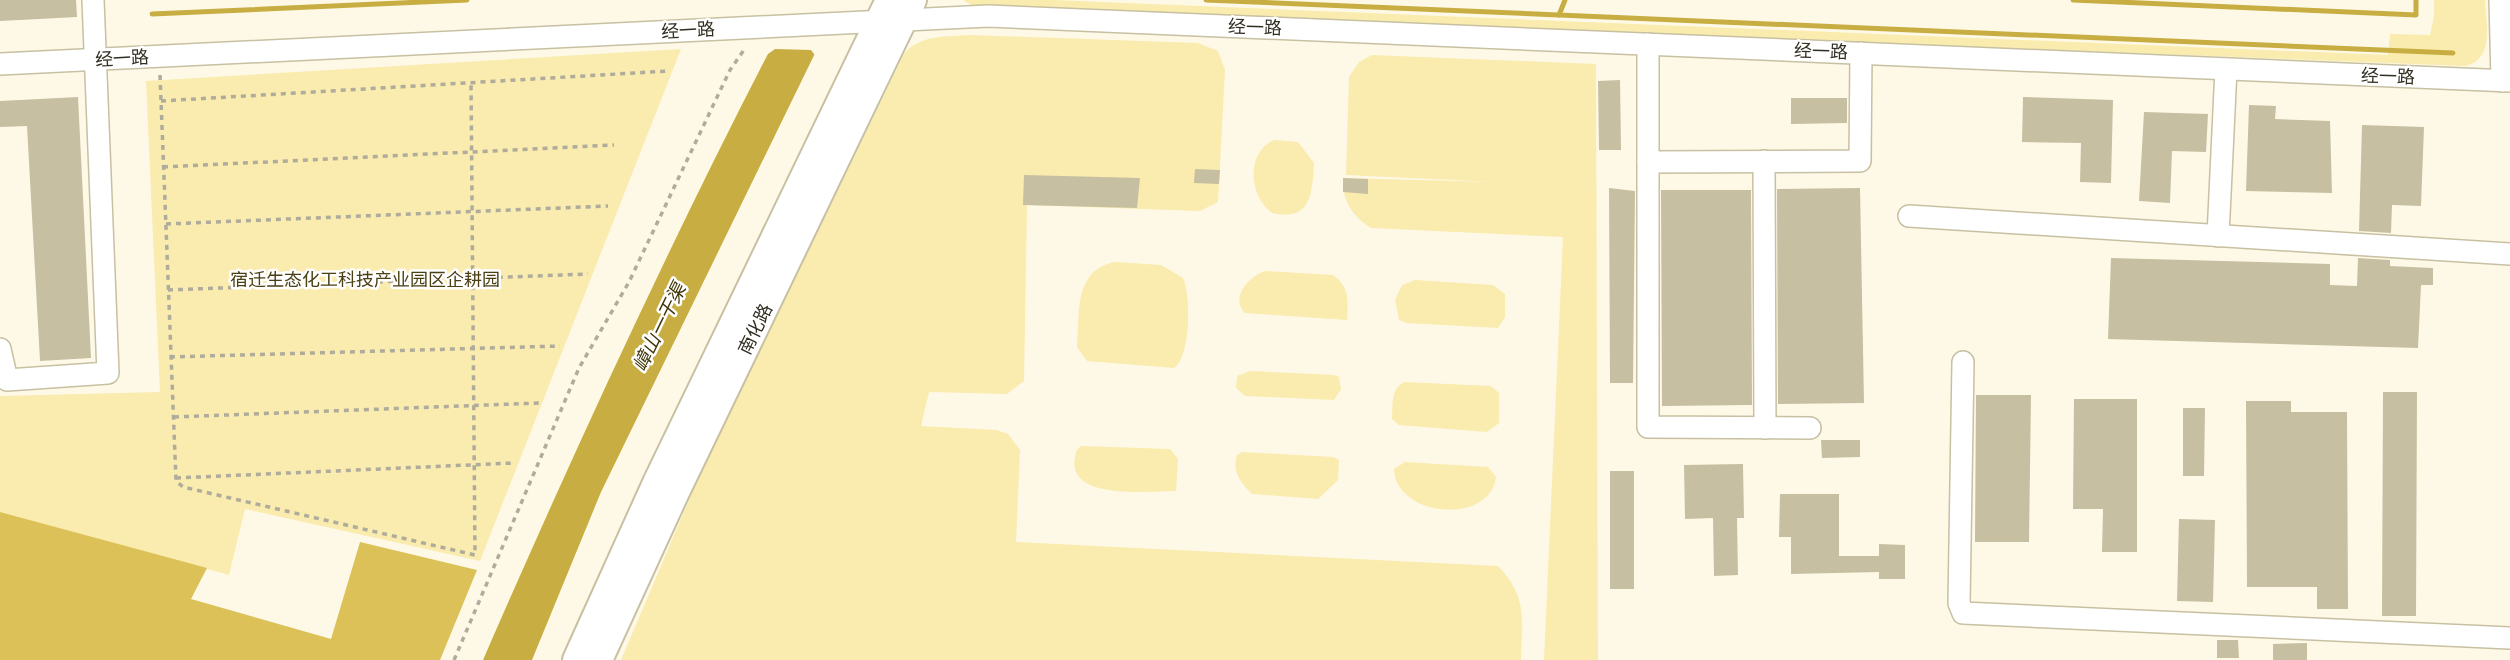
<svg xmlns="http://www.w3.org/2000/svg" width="2510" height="660" font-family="'Public Sans','Noto Sans SC',sans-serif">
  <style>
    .green { fill: #faebae }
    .forest { fill: #dbc157 }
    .water { fill: #c8ae42 }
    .pier { fill: #fef9e7 }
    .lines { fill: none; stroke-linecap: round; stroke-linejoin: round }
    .stream { stroke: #c8ae42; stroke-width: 5 }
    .building { fill: #c7bfa1 }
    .minor-casing { stroke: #c7c0a2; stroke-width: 24 }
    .major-casing { stroke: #c7c0a2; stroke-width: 30 }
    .path { stroke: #b0ac9c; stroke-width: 3.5; stroke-dasharray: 5 5; stroke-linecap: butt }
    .minor { stroke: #fff; stroke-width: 21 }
    .major { stroke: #fff; stroke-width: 26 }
    .labels { text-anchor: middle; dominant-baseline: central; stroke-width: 5; stroke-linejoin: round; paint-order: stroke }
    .street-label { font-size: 18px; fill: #312e22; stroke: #fff }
    .park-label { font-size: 18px; fill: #4b4014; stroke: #fff }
    .water-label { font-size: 19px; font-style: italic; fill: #413708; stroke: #fff }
  </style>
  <rect width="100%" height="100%" fill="#fef9e7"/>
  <g class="green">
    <path d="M963,0H1054L2388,55L2390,34L2430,35L2434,17V0H2485C2486,24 2495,59 2465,66L1007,9L973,6Z"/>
    <path d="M971,35L1198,43L1218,51L1225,70L1218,202L1200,211L1027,205L1024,381L1007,394L929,392L921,426L996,430L1008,434L1020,450L1016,542L1498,566C1528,597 1522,620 1521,660H621L697,481L904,54C920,34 948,37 971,35Z"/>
    <path d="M681,49L480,561L245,509L229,575L0,512V396L160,392L146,81Z"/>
    <path d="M1372,55L1596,64L1598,660H1544L1563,237L1371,228C1352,216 1342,200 1343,178L1495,182L1346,175L1349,77L1359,62Z"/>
    <path d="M1274,140L1298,142L1314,163C1312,193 1312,222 1272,213C1249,196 1245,153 1274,140Z"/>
    <path d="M1115,262L1161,265L1183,278C1191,296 1191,356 1174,368L1087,361L1077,347C1080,314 1073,270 1115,262Z"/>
    <path d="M1265,271L1333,275C1350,287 1348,301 1347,320L1245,313C1230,298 1248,277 1265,271Z"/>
    <path d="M1415,280L1493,285L1505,294V317L1498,328L1407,323L1399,320L1395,300L1402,285Z"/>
    <path d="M1250,371L1334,375L1339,377L1341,389L1334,400L1245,396L1236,388L1237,376Z"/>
    <path d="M1405,382L1491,386L1499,393V423L1487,432L1399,425L1392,419C1393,405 1390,388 1405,382Z"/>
    <path d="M1081,446L1170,449L1178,459L1176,491C1147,491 1058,502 1077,450Z"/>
    <path d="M1242,452L1333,457L1339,460L1338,480L1318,499L1252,494C1240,482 1232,472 1237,455Z"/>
    <path d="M1405,462L1488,467L1496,477C1490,526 1395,517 1394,469Z"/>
  </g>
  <path class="forest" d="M0,512L207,568L191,599L331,639L360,542L477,570L440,660H0Z"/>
  <path class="water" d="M796,0H841L601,492L532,660H483C580,437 683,215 796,0Z"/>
  <path class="pier" d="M792,0H845L817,58L811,50L775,49L761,59Z"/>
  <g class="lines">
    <g class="stream">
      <path d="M1206,0L2453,53"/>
      <path d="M2073,0L2416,15V0"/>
      <path d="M152,14L467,0"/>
      <path d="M1559,15L1565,0"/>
    </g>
  </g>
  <g class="building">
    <path d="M0,0H76L77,17L0,21Z"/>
    <path d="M1620,80L1621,150H1599L1598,81Z"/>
    <path d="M78,97L91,358L40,361L27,126L0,127V101Z"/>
    <path d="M2023,97L2113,100L2111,183L2080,182L2081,143L2022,142Z"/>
    <path d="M1791,98H1847V123L1791,124Z"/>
    <path d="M2249,105L2276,106L2275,119L2330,121L2332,193L2246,191Z"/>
    <path d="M2144,112L2208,114L2206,152L2172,151L2170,203L2139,201Z"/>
    <path d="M2362,125L2424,127L2421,206L2392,205L2391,233L2359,231Z"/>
    <path d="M1195,169L1220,170L1219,184L1194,183Z"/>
    <path d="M1024,175L1140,178L1137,208L1023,205Z"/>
    <path d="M1343,178L1368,179V194L1343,192Z"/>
    <path d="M1609,188L1635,191L1633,383H1610Z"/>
    <path d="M1860,188L1864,403L1778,404L1777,189Z"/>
    <path d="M1661,190H1751L1752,405L1662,406Z"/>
    <path d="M2111,258L2330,264V285L2357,286L2358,258L2390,260V266L2433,268V285H2421L2418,348L2108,339Z"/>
    <path d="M2383,392H2417L2416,616H2382Z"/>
    <path d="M1976,395H2031L2029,542H1975Z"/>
    <path d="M2074,399H2137V552H2102L2103,509H2073Z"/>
    <path d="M2246,401H2291V412H2347L2348,609H2317V587H2247Z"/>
    <path d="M2183,408H2205L2204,476H2183Z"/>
    <path d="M1821,440H1860V457L1822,458Z"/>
    <path d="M1743,464L1744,518H1737L1738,575L1714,576L1713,518L1685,519L1684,465Z"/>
    <rect x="1610" y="471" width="24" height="118"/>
    <path d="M1780,494H1839V556H1879V544L1905,545V579H1879V572L1791,574V537H1779Z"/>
    <path d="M2179,519L2215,520L2213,602L2177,601Z"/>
    <path d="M2217,640H2238L2239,658H2217Z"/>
    <path d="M2307,643V660H2273V644Z"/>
  </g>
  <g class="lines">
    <g class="minor-casing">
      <g id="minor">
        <path d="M2500,0L2502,81"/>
        <path d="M1648,44V427L1810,428"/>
        <path d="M0,64L988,16L2510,81"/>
        <path d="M1764,161L1765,428"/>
        <path d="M1648,162L1860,161L1861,53"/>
        <path d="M1909,216L2510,254"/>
        <path d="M2218,236L2226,69"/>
        <path d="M0,349L7,380L108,373L93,0"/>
        <path d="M1963,362L1959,603L1963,613L2510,638"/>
      </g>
    </g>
    <g class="major-casing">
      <g id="major">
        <path d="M576,660L656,483L889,0"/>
        <path d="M599,660L676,492L913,0"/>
      </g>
    </g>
    <g class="path">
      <path d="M160,75L176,481L183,487L475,555L471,82"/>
      <path d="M161,101L668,71"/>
      <path d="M163,167L614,145"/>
      <path d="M166,224L608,206"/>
      <path d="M168,290L588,274"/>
      <path d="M170,357L560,346"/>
      <path d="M174,417L539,403"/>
      <path d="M176,478L514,463"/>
      <path d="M454,660L579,368L629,282L730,70L746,47"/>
    </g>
    <use href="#minor" class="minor"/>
    <use href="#major" class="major"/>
  </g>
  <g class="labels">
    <g class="street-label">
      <text transform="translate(1255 27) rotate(2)">经一路</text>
      <text transform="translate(688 30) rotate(-3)">经一路</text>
      <text transform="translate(1821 51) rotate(2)">经一路</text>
      <text transform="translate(122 58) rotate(-3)">经一路</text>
      <text transform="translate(2388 76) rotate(2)">经一路</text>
      <text transform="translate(755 329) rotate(-64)">南化路</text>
    </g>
    <g class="park-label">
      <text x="365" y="279">宿迁生态化工科技产业园区企耕园</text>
    </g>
    <g class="water-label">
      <text transform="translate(659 327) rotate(-64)">嶂山一干渠</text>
    </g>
  </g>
</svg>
